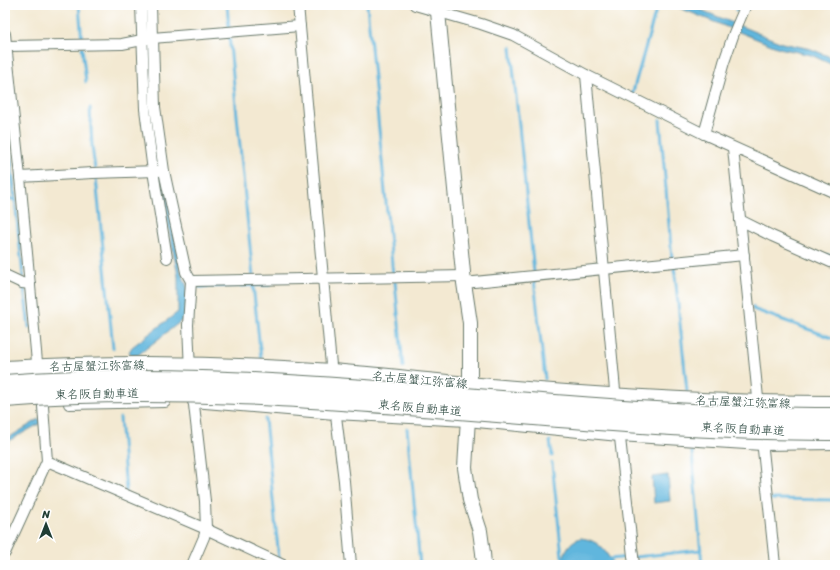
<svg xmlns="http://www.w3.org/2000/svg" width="840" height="570" font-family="Sriracha,'Klee One',sans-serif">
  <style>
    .water { fill: #61b6dd; stroke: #407a88 }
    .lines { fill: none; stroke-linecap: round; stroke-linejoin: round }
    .stream { stroke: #61b6dd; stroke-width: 3 }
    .street-casing { stroke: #69796b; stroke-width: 12 }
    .secondary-casing { stroke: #69796b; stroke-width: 16 }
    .primary-casing { stroke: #69796b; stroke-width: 18 }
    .street { stroke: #fff; stroke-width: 10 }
    .secondary { stroke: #fff; stroke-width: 14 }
    .primary { stroke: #fff; stroke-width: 16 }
    .highway-bridge-casing { stroke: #69796b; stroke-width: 20; stroke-linecap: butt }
    .highway-bridge { stroke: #fff; stroke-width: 18 }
    .labels { text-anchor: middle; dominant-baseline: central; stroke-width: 3; stroke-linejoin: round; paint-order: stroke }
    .street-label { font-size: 12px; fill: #1f3d34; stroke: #fff }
  </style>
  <rect width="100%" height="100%" fill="#fff"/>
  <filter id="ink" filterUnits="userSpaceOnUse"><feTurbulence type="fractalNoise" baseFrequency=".025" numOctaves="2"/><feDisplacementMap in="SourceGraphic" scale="8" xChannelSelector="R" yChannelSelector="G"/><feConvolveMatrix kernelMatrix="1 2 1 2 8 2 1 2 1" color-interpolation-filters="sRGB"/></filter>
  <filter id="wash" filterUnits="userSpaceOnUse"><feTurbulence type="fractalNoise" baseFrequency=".012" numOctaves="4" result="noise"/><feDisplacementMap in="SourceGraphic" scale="16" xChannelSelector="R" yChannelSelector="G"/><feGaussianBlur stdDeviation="0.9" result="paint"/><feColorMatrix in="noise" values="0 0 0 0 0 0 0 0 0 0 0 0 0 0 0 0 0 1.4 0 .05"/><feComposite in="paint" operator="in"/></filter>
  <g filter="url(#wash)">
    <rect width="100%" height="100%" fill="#f3e9d2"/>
    <g class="water">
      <path d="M145,5H148L153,107L181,271L187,287L185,318L138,355H132L129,352L132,347L178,312V276L157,169L149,103Z"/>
      <path d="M672,5H689L782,43L811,49L835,59V66L811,55L779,48Z"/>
      <path d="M39,419L41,423L12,439L5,445V440Z"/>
      <path d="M668,475L670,501L654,503L652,477Z"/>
      <path d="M581,538C598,540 606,550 613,565H562C564,553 568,541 581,538Z"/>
    </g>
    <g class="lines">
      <g class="stream">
        <path d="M79,5L82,42"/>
        <path d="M227,5L229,29"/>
        <path d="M367,5L393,275"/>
        <path d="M736,11L738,5"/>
        <path d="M229,35L253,277"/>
        <path d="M511,47L534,272"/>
        <path d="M82,48L86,82"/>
        <path d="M632,95L656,10"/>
        <path d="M5,99L6,109"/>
        <path d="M90,108L92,146L95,169"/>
        <path d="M660,120L672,259"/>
        <path d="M7,123L23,276"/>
        <path d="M96,178L113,348"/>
        <path d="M5,196L16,201"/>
        <path d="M827,255L835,258"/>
        <path d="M674,265L687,391"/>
        <path d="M534,279L545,379"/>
        <path d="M395,282L403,367"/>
        <path d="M253,285L261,358"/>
        <path d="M199,287L270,285"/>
        <path d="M24,288L29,327"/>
        <path d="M753,307V309L835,339"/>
        <path d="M120,418L126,491"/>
        <path d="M265,419L279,559"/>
        <path d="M407,428L420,565"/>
        <path d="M550,441L552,456"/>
        <path d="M692,452L702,565"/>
        <path d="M552,463L562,556L564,558"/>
        <path d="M771,499L835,500"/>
        <path d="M635,557L701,550"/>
        <path d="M610,559L629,557"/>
      </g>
    </g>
  </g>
  <g filter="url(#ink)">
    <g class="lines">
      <g class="street-casing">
        <g id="street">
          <path d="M141,5L145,109L153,171L167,258"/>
          <path d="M151,5L152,38"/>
          <path d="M298,5L331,365V376"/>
          <path d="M415,5L481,24L513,35L586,75L704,134L835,193"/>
          <path d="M5,34L20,177L38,373"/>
          <path d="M153,38L155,107L164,171L186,272L191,281L188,325L190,371"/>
          <path d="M6,46L122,44L152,38L300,26"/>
          <path d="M586,75L616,401"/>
          <path d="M704,134L724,62L734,33L746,5"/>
          <path d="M733,148L759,408"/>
          <path d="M20,177L93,173L158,171"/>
          <path d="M740,220L772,236L835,264"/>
          <path d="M5,275L22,283L30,284"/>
          <path d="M191,281L464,276"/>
          <path d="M464,283L744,255"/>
          <path d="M193,402L335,414L467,421L619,436L762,445L835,444"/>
          <path d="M69,404L165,402"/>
          <path d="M335,408L344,481L351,565"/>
          <path d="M619,429L634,565"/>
          <path d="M762,440L775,565"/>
          <path d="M47,461L206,529L283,565"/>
          <path d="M5,553L47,461L42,393"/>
          <path d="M192,565L204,537L206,529L205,501L193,396"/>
        </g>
      </g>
      <g class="secondary-casing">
        <path id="secondary" d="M438,12L464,283L470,323V385L465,468L470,500L480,531L483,553L484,565"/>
      </g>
      <g class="primary-casing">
        <path id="primary" d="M5,369C113,363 223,364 331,372C376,375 422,381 468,385C590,396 713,404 835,404"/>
      </g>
      <use href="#street" class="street"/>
      <use href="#secondary" class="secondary"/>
      <use href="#primary" class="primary"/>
      <g class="highway-bridge-casing">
        <g id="highway-bridge">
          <path d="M5,384C142,373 278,382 414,393C554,404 695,417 835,417"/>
          <path d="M5,398C282,376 558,432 835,431"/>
        </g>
      </g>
      <use href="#highway-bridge" class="highway-bridge"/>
    </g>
  </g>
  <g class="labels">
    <g class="street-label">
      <text transform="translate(97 366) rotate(-1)">名古屋蟹江弥富線</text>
      <text transform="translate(420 380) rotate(5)">名古屋蟹江弥富線</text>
      <text transform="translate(97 394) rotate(-1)">東名阪自動車道</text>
      <text transform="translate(743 402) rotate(2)">名古屋蟹江弥富線</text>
      <text transform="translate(420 408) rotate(5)">東名阪自動車道</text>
      <text transform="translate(743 429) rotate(3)">東名阪自動車道</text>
    </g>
  </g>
  <rect width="840" height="570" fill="none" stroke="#fff" stroke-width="20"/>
  <g transform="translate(46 524)" stroke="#ffffff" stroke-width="3" paint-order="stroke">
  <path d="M0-3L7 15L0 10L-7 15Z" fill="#1f3d34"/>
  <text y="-6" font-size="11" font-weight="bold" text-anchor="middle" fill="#1f3d34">N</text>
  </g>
</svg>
